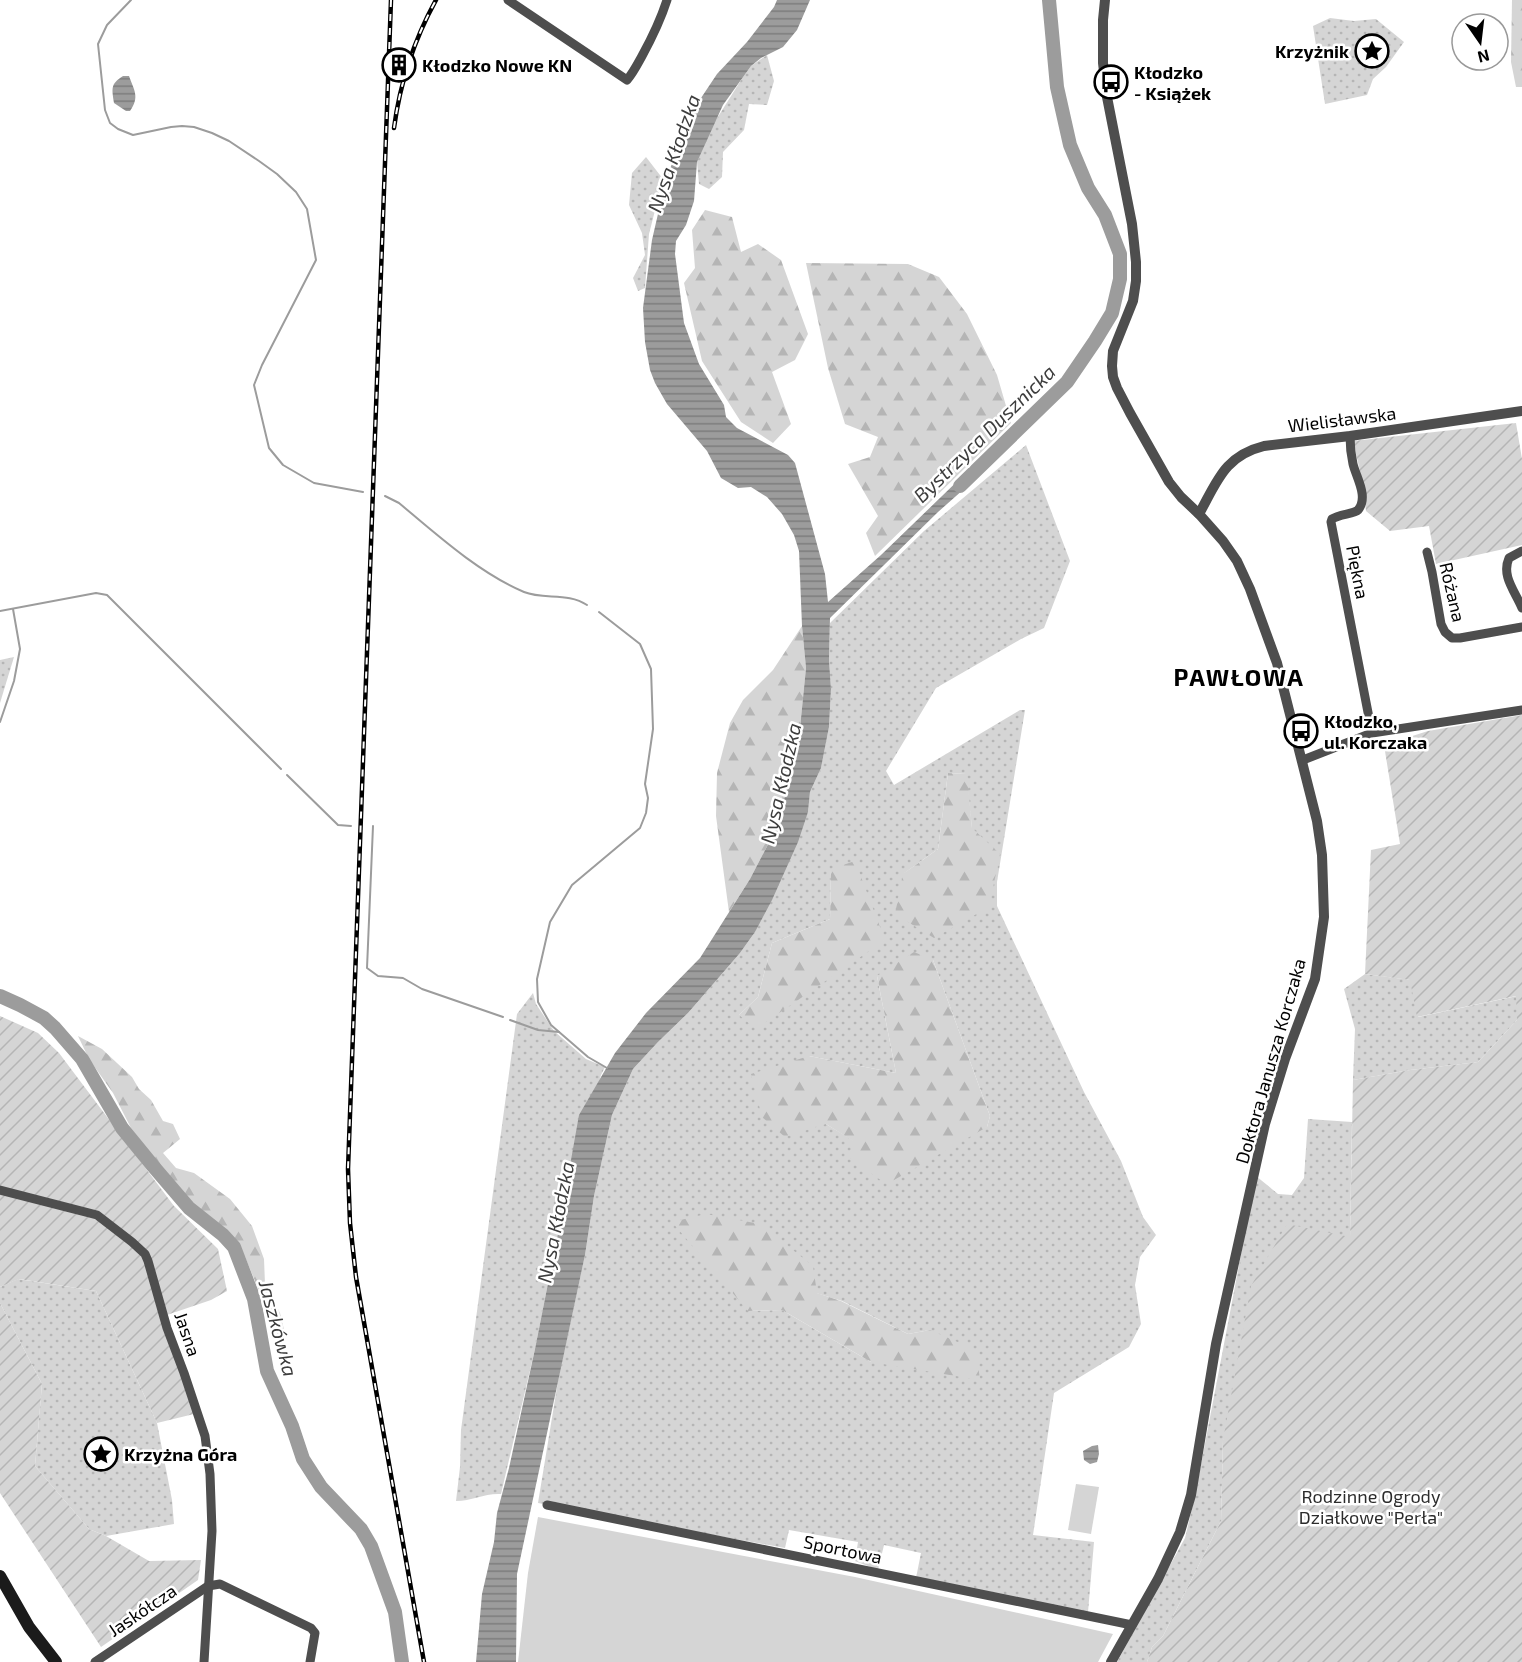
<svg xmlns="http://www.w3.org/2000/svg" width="1522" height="1662" font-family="'Exo 2',sans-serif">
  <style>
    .grass { fill: url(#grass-dots); fill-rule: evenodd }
    .forest { fill: url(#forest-firs) }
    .garden { fill: url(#garden-furrows) }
    .pitch { fill: #d5d5d5 }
    .water { fill: url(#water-rules) }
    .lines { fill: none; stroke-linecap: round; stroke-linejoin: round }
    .stream { stroke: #9c9c9c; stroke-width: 2 }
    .river { stroke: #9c9c9c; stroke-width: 14 }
    .minor { stroke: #4e4e4e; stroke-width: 9 }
    .tertiary { stroke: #4e4e4e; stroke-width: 10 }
    .secondary { stroke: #1b1b1b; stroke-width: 12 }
    .rail-casing { stroke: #000; stroke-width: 4.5 }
    .rail { stroke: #fff; stroke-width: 2; stroke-dasharray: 7; stroke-linecap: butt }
    .labels { text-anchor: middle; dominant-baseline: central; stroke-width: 5; stroke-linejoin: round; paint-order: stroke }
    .poi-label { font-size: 18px; font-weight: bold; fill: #000; stroke: #fff; text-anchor: start }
    .street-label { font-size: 18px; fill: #000; stroke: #fff }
    .park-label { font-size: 18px; fill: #2c2c2c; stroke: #fff }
    .water-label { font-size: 20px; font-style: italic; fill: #3d3d3d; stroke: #fff }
    .district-label { font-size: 24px; font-weight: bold; letter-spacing: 1.5px; fill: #000; stroke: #fff }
  </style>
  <defs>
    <pattern id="grass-dots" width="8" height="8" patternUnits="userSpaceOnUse" patternTransform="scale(1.5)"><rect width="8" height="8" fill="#d5d5d5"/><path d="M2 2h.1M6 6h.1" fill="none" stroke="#b5b5b5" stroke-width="1.8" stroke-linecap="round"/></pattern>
    <pattern id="forest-firs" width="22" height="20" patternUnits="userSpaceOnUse" patternTransform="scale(1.5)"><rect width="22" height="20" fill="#d5d5d5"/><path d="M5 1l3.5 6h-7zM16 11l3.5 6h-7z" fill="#b5b5b5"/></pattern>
    <pattern id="garden-furrows" width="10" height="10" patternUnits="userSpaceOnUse" patternTransform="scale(1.5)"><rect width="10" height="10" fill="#d5d5d5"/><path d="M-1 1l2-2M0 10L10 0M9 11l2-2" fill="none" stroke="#b5b5b5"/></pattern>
    <pattern id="water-rules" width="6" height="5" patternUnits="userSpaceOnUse" patternTransform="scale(1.5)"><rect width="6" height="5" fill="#9c9c9c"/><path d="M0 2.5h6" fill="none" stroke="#7d7d7d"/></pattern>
  </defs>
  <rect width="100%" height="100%" fill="#fff"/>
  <g class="grass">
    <path d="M1330,18L1354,21L1376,19L1404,42L1386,67L1373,79L1367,95L1325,104L1313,26Z"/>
    <path d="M767,55L774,81L767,105L749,104L744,130L723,152L722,177L709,189L699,184L697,162L709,131L743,77L751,66Z"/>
    <path d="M646,157L663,179L649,234L645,288L638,291L633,278L645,255L642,233L629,205L632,173Z"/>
    <path d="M1026,445L1070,561L1044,628L1021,639L936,688L886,771L894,785L1020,710H1025L997,882V906L1084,1092L1121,1161L1143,1217L1156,1235L1140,1257L1135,1285L1141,1324L1129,1347L1054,1393L1033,1535L1094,1542L1088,1612L916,1578L921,1553L884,1545L878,1570L855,1561L858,1542L789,1530L785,1548L538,1503L559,1375L585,1255L594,1196L612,1115L633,1069L658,1042L688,1013L740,953L755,932L808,812L810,792L821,768L829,727L831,689L829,660L830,623L924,531ZM948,773L966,774L972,828L903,874L938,849ZM831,869L884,940L739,1015L758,997L772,943L830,919ZM933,960L990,1116L987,1127L854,1141L826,1124L809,1056L896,1073L877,976ZM816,1293L842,1301L908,1334L930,1330L871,1362L782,1310L748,1311Z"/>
    <path d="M14,657L0,703V660Z"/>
    <path d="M1365,974L1411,980L1418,1017L1517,996V1020L1478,1062L1410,1070L1353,1080L1355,1029L1344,989Z"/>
    <path d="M533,993L536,1004L554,1031L586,1059L605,1067L601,1075L558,1233L535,1349L501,1494C485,1493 472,1501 456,1501L460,1467L461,1430L517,1014Z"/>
    <path d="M1308,1119L1352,1122L1350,1237L1223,1440L1221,1521L1163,1636L1152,1647L1147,1662H1117L1185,1538L1195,1496L1256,1176L1278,1194L1292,1195L1304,1178Z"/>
    <path d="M18,1279L96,1291L157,1423L172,1500L174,1524L106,1536L89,1529L35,1466L42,1384L0,1303V1287Z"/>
  </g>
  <g class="forest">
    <path d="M1512,0H1522V87H1516L1511,62Z"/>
    <path d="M705,210L732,217L741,252L758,244L781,260L808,334L795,360L772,372L791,424L773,443L741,422L702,361L684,283L695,268L692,230Z"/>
    <path d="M806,263L908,264L939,277L967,314L997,375L1011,423L875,556L866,533L878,516L848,464L870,457L878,437L845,424L828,368Z"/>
    <path d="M802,626L806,668L798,748L791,776L776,829L750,879L729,912L716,816L717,773L730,723L743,700L773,670Z"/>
    <path d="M948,773L967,774L972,828L1000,854L989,907L934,938L895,914L903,874L938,849Z"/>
    <path d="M855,861L885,940L756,1029L739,1015L758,997L772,943L830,919L831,869Z"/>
    <path d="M914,952L933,960L990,1116L987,1127L887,1184L879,1179L850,1158L853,1141L826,1124L785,1137L762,1117L751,1074L809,1056L896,1073L877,976Z"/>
    <path d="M78,1036L102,1049L132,1077L139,1089L151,1100L163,1121L173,1124L180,1139L163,1153L176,1168L194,1173L230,1199L252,1226L264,1259L265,1284L280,1313L285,1334L278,1336L245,1257L234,1239L192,1202L167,1176L131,1128L113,1093L89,1059Z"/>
    <path d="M706,1214L760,1224L813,1266L817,1293L841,1301L908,1334L930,1330L976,1350L980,1380L871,1362L782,1310L748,1311L672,1222Z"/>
  </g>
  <g class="garden">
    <path d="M1516,423L1522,459V545L1436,564L1429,526L1390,531L1366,511L1363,484L1353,441Z"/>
    <path d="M1522,715V1662H1147L1152,1647L1163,1636L1221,1521L1223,1440L1251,1286L1287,1224L1350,1237L1353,1080L1410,1070L1478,1062L1517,1020L1516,996L1417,1017L1410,980L1365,974L1371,850L1400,844L1384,745L1428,731Z"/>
    <path d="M0,1016L38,1033L59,1053L174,1206L218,1249L227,1291L211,1300L161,1317L194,1414L157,1423L96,1291L19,1279L0,1287Z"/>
    <path d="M0,1303L42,1384L35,1466L89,1529L106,1536L149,1561L201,1560L198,1580L101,1647L0,1493Z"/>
  </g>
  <g class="pitch">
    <path d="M1076,1484L1099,1487L1091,1534L1068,1530Z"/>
    <path d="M538,1517L855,1577L1113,1634L1098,1662H518L528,1573Z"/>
  </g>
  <g class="water">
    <path d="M777,0H810L797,30L783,47L761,58L751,66L723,105L697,162L694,201L686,225L676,241L675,254L684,323L699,364L724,405L726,417L737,428L788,455L795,463L825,574L828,602L881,555L972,467L973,481L938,512L830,618L829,660L831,689L829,727L821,768L810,792L808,812L798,842L772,900L755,932L740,953L688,1013L658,1042L633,1069L612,1115L594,1196L585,1255L517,1574L516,1662H476L482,1594L494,1542L497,1513L509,1468L535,1349L558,1233L579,1115L615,1053L646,1013L700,958L750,879L776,829L798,748L806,668L802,626L799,551L794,535L782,514L767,497L751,487L738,488L721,478L707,451L667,404L655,383L650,370L645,342L643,308L652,240L666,179L693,110L717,74L747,42L774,7Z"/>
    <path d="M123,76H129C134,90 140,97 130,111H126L114,103C112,89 110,84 123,76Z"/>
    <path d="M1098,1445L1099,1454L1097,1462L1090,1464L1084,1460L1083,1451L1092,1446Z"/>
  </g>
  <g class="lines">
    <g class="stream">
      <path d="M131,0L107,25L98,44L105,110L110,123L118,129L133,135L171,127L182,126L194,127L212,133L229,141L259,161L277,174L296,192L307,209L316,260L262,365L254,385L269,448L283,465L314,483L363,492"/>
      <path d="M385,496L399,503C436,534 479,573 524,592C544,600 568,592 587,605"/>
      <path d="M0,611L96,593L107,595L281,769"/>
      <path d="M599,612L640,644L651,669L653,729L645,784L648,798L646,813L640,828L572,885L550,922L537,979L538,1002L551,1025L588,1057L607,1068"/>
      <path d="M0,722L14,681L20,649L13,609"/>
      <path d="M287,775L338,825L351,826"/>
      <path d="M373,826L367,968L378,976L403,978L422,989L503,1017"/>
      <path d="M510,1020L538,1030L559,1032"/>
    </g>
    <g class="river">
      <path d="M960,486L1067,382L1095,341L1112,313L1120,279V254L1105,215L1088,188L1070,145L1057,87L1049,0"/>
      <path d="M0,996L20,1005L44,1018L55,1028L82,1059L122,1128L153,1166L189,1208L223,1235L234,1247L254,1299L267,1371L292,1426L303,1459L321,1487L361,1529L371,1546L395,1612L402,1662"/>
    </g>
    <g class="minor">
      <path d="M508,0L627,80C633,73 637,65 642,56C653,36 660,22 667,0"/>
      <path d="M1350,436C1350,445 1351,455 1353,464C1356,477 1369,497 1358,510C1354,514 1339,514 1332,519L1331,522L1372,733"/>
      <path d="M1522,551L1509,558C1501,576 1515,591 1522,608"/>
      <path d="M1427,552L1432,572L1441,624L1445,632L1452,638H1460L1522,627"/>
      <path d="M1303,760L1372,733L1522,710"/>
      <path d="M0,1190L97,1215L132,1242L145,1254L148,1261L167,1328L184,1373L205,1436L210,1474L212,1531L204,1662"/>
      <path d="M547,1505L1132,1625"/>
      <path d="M95,1662L208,1586L220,1584L311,1628L315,1633L310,1662"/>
    </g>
    <g class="tertiary">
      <path d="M1105,0L1103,20V63L1107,97L1132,224L1136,262V281L1133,301L1113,351L1112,366L1113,377L1117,388L1130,413L1169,482L1181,497L1199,514L1223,541L1237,561L1250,589L1277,663L1317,821L1322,855L1324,917L1315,979L1285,1059L1265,1124L1216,1344L1191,1495L1180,1532L1158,1579L1111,1662"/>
      <path d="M1199,514C1217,482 1224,456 1264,446L1350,436L1522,411"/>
    </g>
    <path class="secondary" d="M0,1576L29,1627L56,1662"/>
    <g class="rail-casing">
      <g id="rail">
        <path d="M391,0L348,1169L350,1223L356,1277L424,1662"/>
        <path d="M394,128C400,83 414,40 436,0"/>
      </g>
    </g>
    <use href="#rail" class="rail"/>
  </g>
  <defs>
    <g id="sight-ring" transform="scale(1.725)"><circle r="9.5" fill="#fff" stroke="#000" stroke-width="1.5"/><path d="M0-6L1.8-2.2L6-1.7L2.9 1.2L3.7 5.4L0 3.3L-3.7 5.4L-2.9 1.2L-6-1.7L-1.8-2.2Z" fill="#000"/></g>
    <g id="building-ring" transform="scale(1.725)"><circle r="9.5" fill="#fff" stroke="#000" stroke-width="1.5"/><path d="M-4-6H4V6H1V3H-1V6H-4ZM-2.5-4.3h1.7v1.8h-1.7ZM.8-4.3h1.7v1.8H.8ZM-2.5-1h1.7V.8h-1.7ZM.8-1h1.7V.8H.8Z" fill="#000"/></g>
    <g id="bus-ring" transform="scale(1.725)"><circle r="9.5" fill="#fff" stroke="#000" stroke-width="1.5"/><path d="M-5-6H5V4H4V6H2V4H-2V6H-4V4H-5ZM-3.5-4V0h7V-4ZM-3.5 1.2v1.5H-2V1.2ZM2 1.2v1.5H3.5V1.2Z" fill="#000"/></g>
  </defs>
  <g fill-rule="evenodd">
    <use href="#sight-ring" x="1372" y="51"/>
    <use href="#building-ring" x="399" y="65"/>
    <use href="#bus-ring" x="1111" y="82"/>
    <use href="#bus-ring" x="1301" y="731"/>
    <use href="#sight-ring" x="101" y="1454"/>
  </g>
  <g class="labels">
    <g class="poi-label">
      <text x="1349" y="51" text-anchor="end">Krzyżnik</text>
      <text x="422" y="65">Kłodzko Nowe KN</text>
      <text x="1134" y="72">Kłodzko<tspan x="1134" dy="21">- Książek</tspan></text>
      <text x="1324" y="721">Kłodzko,<tspan x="1324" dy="21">ul. Korczaka</tspan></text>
      <text x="124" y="1454">Krzyżna Góra</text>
    </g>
    <g class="street-label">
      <text transform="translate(1342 419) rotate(-7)">Wielisławska</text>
      <text transform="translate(1358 572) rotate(79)">Piękna</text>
      <text transform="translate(1453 592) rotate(77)">Różana</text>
      <text transform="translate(1270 1061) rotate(-74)">Doktora Janusza Korczaka</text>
      <text transform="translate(188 1334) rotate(71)">Jasna</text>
      <text transform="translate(843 1549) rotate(12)">Sportowa</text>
      <text transform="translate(142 1610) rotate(-34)">Jaskółcza</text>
    </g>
    <g class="park-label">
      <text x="1371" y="1496">Rodzinne Ogrody<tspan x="1371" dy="21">Działkowe "Perła"</tspan></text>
    </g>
    <g class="water-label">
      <text transform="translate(673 153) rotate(-71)">Nysa Kłodzka</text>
      <text transform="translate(984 433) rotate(-44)">Bystrzyca Dusznicka</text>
      <text transform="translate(780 783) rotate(-77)">Nysa Kłodzka</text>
      <text transform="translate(555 1222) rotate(-79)">Nysa Kłodzka</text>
      <text transform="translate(279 1328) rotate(75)">Jaszkówka</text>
    </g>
    <g class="district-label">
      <text x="1239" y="676">PAWŁOWA</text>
    </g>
  </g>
  <g transform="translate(1480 42) rotate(166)"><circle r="28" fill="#ffffff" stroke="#999999" stroke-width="1.5"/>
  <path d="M0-4.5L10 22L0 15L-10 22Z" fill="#000000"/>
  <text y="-9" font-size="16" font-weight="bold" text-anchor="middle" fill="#000000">N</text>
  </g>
</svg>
